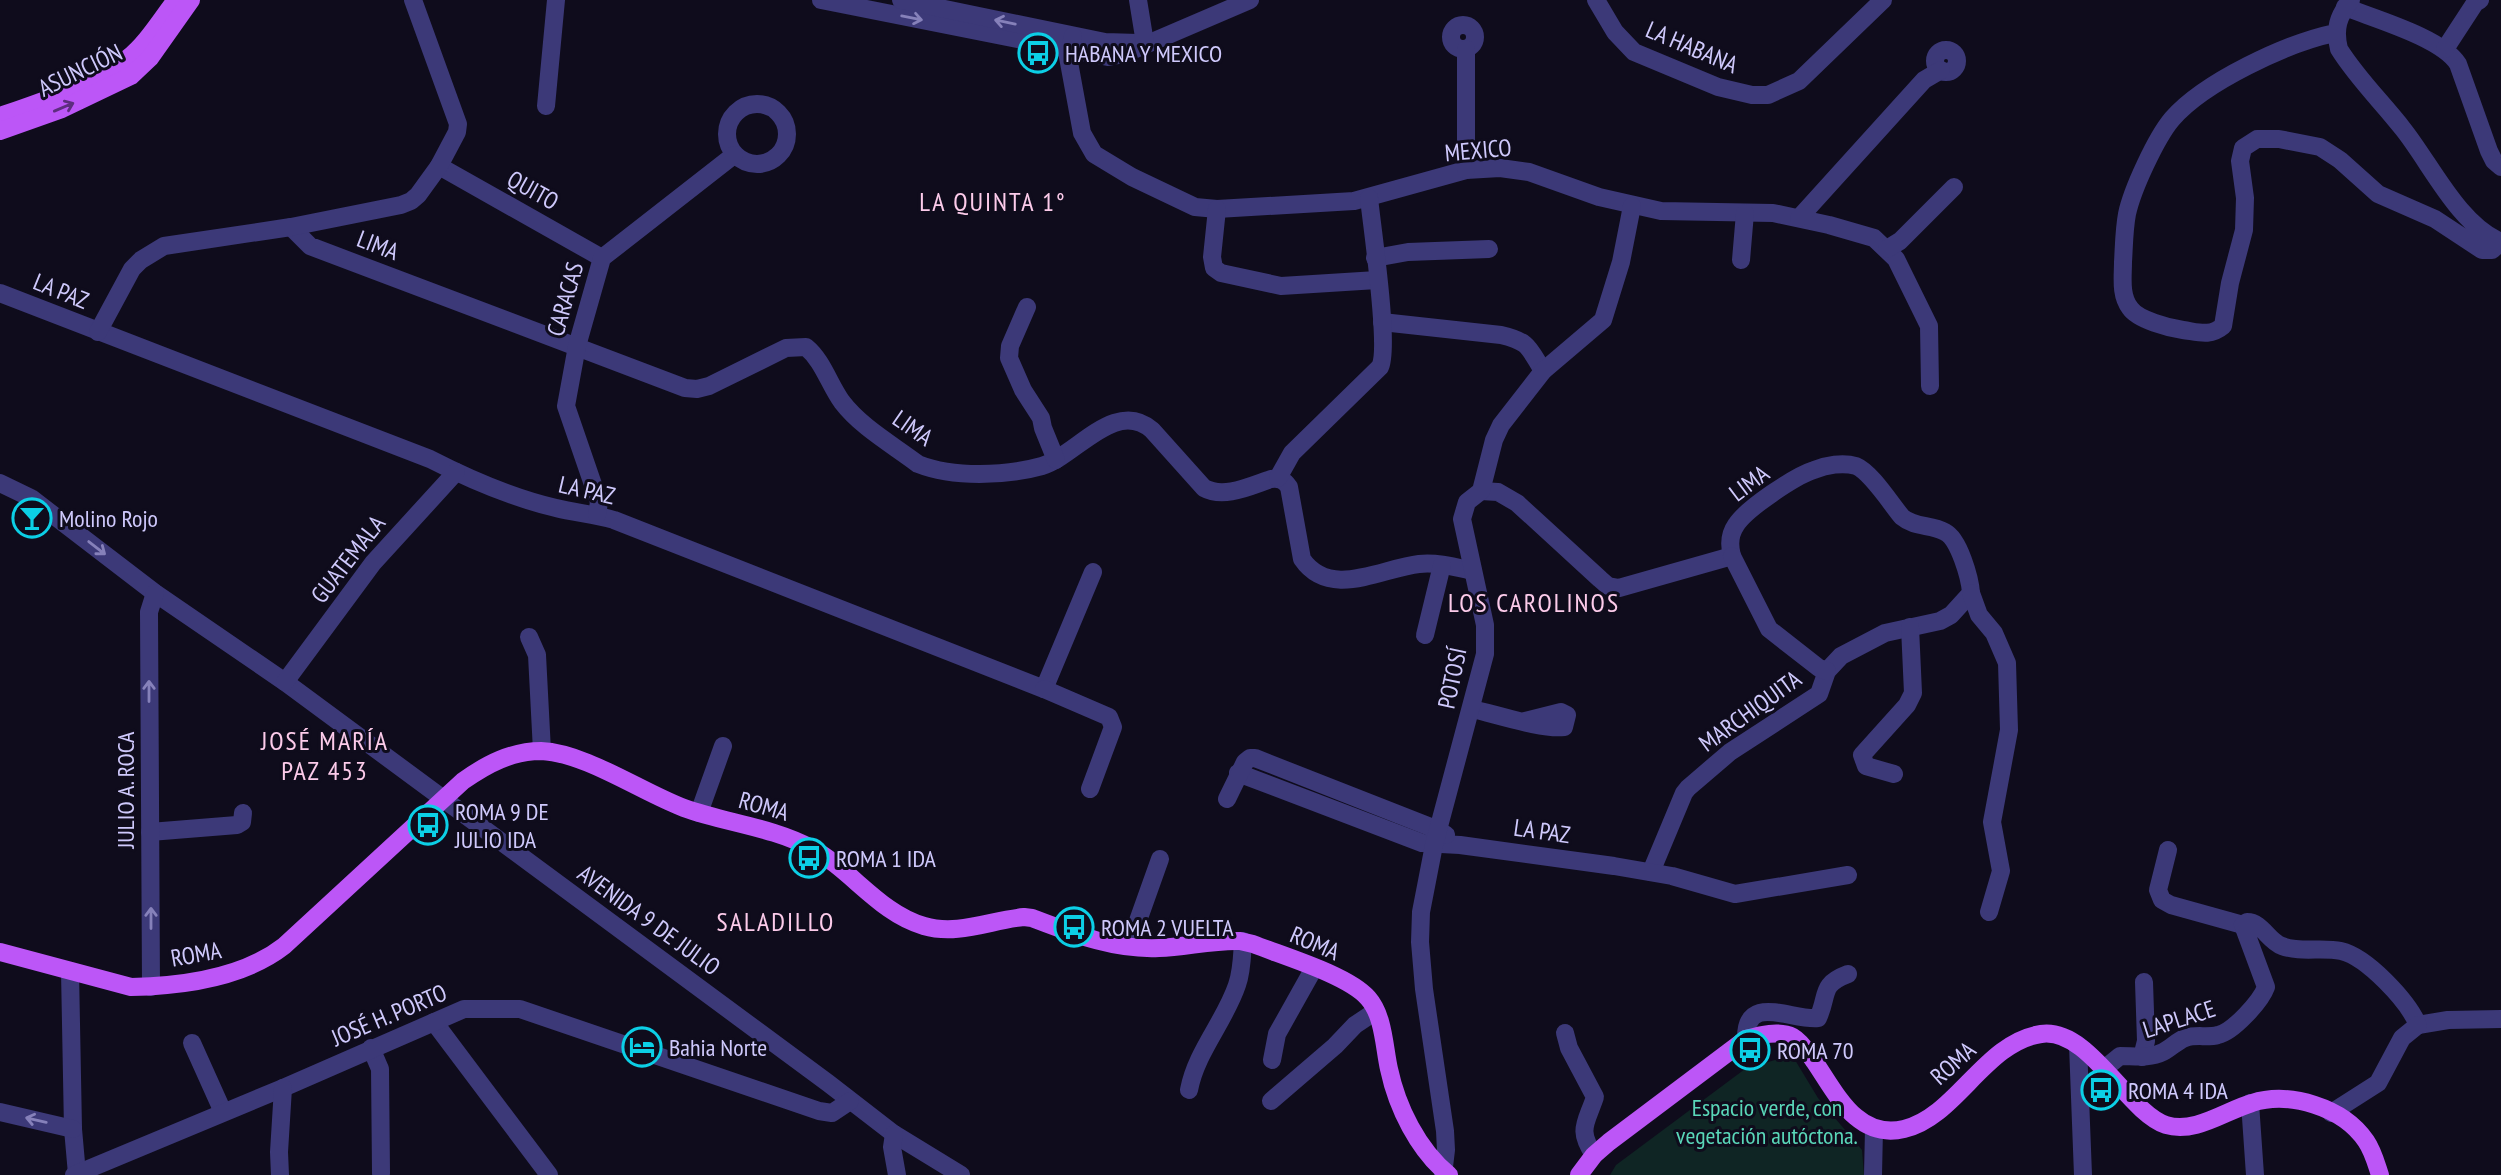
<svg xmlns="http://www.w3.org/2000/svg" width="2501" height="1175" font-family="'PT Sans Narrow',sans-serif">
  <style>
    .green { fill: #0f2524 }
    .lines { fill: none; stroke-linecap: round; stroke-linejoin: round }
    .minor { stroke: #3c3978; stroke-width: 18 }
    .major { stroke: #bc56f7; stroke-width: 18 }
    .oneway { stroke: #8681ba }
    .oneway2 { stroke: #5d2d7f }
    .labels { text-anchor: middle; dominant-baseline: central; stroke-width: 6; stroke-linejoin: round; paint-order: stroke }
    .street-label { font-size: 24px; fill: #cfc9fc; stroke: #0f0c1c }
    .poi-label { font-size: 24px; fill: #cfc9fc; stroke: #0f0c1c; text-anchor: start }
    .park-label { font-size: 24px; fill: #5ad7b9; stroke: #0f0c1c }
    .neighbourhood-label { font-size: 26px; letter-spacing: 2px; fill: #fccbea; stroke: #0f0c1c }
  </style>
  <rect width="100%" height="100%" fill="#0f0c1c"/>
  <path class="green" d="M1792,1055L1818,1098L1862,1150L1864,1175H1610L1616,1165L1745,1069Z"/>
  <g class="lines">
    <g class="minor">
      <path d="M821,0L1108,57L1124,54L1250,0"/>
      <path d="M901,0L1105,42L1138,43"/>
      <path d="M1138,0L1145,43"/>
      <path d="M1596,0L1615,32L1634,52L1718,87L1752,95H1768L1799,81L1883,0"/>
      <path d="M2345,7C2375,19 2442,38 2458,64L2489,151L2494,161L2501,167"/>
      <circle cx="1463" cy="37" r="12"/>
      <path d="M2335,33C2287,43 2204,82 2172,119C2156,138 2132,190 2127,214C2124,230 2124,246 2123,262C2123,277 2120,295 2130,308C2138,320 2169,328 2183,330C2198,332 2210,337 2223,326L2230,283L2244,230L2245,198L2240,161L2243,148L2257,139H2279L2320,147L2340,160L2378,194L2435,219L2482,250H2492L2501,242C2458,224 2431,164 2403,129C2382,102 2357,78 2339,49C2334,29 2338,16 2351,0"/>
      <path d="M1073,36L1068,57L1082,133L1094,154L1132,177L1195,207L1217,209L1354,201L1466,170L1500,168L1529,172L1599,197L1661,211L1773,213L1829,225L1874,238L1896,259L1929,326L1930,386"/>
      <path d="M1466,49V170"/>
      <path d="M2445,49L2475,3L2480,0"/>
      <circle cx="1946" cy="61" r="11"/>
      <circle cx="757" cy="134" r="30"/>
      <path d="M546,106L556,0"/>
      <path d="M439,166L602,258"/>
      <path d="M1217,209L1212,257L1214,268L1221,273L1281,286L1377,280"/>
      <path d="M1799,218L1924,80L1941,70"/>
      <path d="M291,227L310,246L685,388L697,389L709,386L786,348L806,347C823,361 829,384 842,402C861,427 893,445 918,464C953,478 1006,476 1042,466C1076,456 1115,398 1152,430L1204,488C1224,499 1250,486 1271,479C1280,478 1284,480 1289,487L1302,559C1330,600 1382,568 1419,564C1437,562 1455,567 1473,571"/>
      <path d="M1887,249L1900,241L1954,187"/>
      <path d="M1375,258L1408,252L1489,249"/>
      <path d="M1741,260L1745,213"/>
      <path d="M0,293L430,459C469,479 513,498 556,508C575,513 595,514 614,520L1044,689L1093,572"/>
      <path d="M1027,307L1010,346L1009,358L1023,390L1041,418L1043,428L1056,460"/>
      <path d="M1382,322L1501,335C1530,342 1528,347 1543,371"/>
      <path d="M98,332L132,269L141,260L164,246L291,227L401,205L411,201L418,195L439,166L457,132L458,124L413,0"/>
      <path d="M1278,478L1292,453L1380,367C1390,348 1372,227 1369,198"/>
      <path d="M0,483L31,498L155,593L285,682L828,1083L894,1134L961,1175"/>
      <path d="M1481,491L1498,492L1517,503L1600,579L1608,586L1619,588L1732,556C1729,545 1729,535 1736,525C1746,509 1795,476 1814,470C1826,465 1843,462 1856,466C1871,472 1891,504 1902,517C1915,528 1931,524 1945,532C1959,539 1970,578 1971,593L1951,615L1940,621L1885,633L1841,656L1827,671L1819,694L1730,752L1688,788L1684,793L1651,872"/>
      <path d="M597,515L599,502L566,406L577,346L602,258L734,155"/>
      <path d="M1732,556L1769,629L1819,668L1827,671"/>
      <path d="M1971,593L1979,615L1994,633L2007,663L2009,730L1992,822L2001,871L1989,912"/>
      <path d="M1425,635L1442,565"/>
      <path d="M529,637L537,655L542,751"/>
      <path d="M285,682L373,563L456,472"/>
      <path d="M1044,689L1109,717L1113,727L1090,789"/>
      <path d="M1472,709C1495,714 1543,730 1564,727L1567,715L1561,712L1525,721"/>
      <path d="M1238,773L1422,843L1460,845L1614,866L1672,876L1735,894L1848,875"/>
      <path d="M1894,774L1866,766L1862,755L1907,705L1913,693L1910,627"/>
      <path d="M1227,799L1245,762L1250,758H1255L1438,830L1446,835"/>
      <path d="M699,813L723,746"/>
      <path d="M150,832L237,825L242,822L243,813"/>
      <path d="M2168,850L2158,890L2162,900L2171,905L2243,925"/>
      <path d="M1129,946L1160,859"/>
      <path d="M70,971L73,1129L77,1174"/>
      <path d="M151,987L149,612L155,593"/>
      <path d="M434,1022L549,1175"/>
      <path d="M1565,1033L1569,1048L1595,1097C1586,1124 1577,1129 1594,1155"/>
      <path d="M1746,1039C1745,992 1792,1021 1818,1018C1829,995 1819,985 1848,974"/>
      <path d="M192,1043L223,1112"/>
      <path d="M2078,1045L2083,1175"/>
      <path d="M371,1048L380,1069L381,1173"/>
      <path d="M2142,1057L2146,1041L2144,982"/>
      <path d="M1272,1060L1277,1034L1314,968"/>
      <path d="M2104,1069L2120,1056C2134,1056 2149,1059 2163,1052C2171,1048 2177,1041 2185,1038C2196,1034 2207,1038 2218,1035C2233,1032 2261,1001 2266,987L2243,925L2247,922C2262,922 2268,941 2282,946C2300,953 2322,947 2341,951C2367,957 2408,1001 2418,1025L2448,1020L2501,1019"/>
      <path d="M1189,1090C1196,1052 1225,1021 1237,985C1242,971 1242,956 1243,941"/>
      <path d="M1271,1101L1335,1046L1355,1025L1376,1011"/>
      <path d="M2250,1103L2255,1175"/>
      <path d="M0,1112L73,1129"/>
      <path d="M2331,1113L2378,1083L2402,1038L2418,1025"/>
      <path d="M894,1134L892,1147L897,1175"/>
      <path d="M74,1175L283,1088L464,1009H520L819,1111L832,1113L850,1101"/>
      <path d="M280,1175L279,1152L283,1088"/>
      <path d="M1443,1175L1446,1150L1445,1131L1424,989L1420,942L1421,912L1434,845L1485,654V625L1462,519L1467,502L1481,491L1494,440L1501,425L1543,371L1603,320L1621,262L1632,206"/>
      <path d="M1873,1175L1874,1129"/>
    </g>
    <g class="major">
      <path d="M0,116C38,103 96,84 128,58C147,43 161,19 176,0"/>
      <path d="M0,131L62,109L131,76L150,58L191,0"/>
      <path d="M0,952L131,987C182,986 243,978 284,946L463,781C487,764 512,751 541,751C586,753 641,792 684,808C726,823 772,827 811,848C852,870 879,913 924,926C958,936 991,920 1024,917L1032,918C1074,934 1114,950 1159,948C1186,947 1213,940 1240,941L1253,944C1283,956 1348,975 1368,998C1384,1016 1384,1047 1389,1069C1397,1107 1418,1150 1449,1175"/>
      <path d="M1579,1175L1594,1155L1609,1142L1746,1039C1760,1035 1779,1030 1793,1037C1802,1042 1808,1053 1814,1061C1836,1093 1857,1140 1904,1129C1956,1117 1985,1042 2041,1034C2089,1027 2127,1112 2166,1125C2195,1134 2225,1111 2252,1103C2289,1091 2343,1107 2366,1141C2373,1151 2376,1163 2380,1175"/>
    </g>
  </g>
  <defs><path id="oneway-shaft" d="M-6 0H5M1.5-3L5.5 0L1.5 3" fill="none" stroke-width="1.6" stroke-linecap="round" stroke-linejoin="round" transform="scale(1.75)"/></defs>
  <g class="oneway">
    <use href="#oneway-shaft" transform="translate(912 18) rotate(11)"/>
    <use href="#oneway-shaft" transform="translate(1005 22) rotate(-168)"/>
    <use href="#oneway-shaft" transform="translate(97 548) rotate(38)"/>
    <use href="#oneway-shaft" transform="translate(149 691) rotate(-90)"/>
    <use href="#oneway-shaft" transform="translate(151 918) rotate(-90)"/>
    <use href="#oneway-shaft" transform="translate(36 1120) rotate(-167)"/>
  </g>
  <use class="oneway2" href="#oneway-shaft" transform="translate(64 107) rotate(-23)"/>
  <defs>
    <g id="bus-ring" transform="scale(2.0125)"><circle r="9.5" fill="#0f0c1c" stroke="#0ccfe6" stroke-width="1.5"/><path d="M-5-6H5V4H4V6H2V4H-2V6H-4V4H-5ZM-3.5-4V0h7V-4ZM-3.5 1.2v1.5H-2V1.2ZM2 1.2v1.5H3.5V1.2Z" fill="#0ccfe6"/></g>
    <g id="bar-ring" transform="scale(2.0125)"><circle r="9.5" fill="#0f0c1c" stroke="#0ccfe6" stroke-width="1.5"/><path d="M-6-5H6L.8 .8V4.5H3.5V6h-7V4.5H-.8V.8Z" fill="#0ccfe6"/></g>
    <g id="hotel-ring" transform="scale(2.0125)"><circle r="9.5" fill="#0f0c1c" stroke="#0ccfe6" stroke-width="1.5"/><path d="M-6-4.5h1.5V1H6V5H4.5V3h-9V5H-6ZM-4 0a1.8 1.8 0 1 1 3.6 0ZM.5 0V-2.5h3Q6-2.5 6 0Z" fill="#0ccfe6"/></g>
  </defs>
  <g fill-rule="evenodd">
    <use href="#bus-ring" x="1038" y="53"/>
    <use href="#bar-ring" x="32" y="518"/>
    <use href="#bus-ring" x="428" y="825"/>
    <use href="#bus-ring" x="809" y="858"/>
    <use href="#bus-ring" x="1074" y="927"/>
    <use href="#hotel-ring" x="642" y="1047"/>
    <use href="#bus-ring" x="1750" y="1050"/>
    <use href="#bus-ring" x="2101" y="1090"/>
  </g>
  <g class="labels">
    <g class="street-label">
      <text transform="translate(1692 47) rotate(23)">LA HABANA</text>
      <text transform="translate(80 70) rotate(-26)">ASUNCIÓN</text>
      <text transform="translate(1478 150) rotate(-5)">MEXICO</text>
      <text transform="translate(533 190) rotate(29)">QUITO</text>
      <text transform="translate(378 245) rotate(21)">LIMA</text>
      <text transform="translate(61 291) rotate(22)">LA PAZ</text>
      <text transform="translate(565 299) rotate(-74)">CARACAS</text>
      <text transform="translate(913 428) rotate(35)">LIMA</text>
      <text transform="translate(1749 483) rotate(-37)">LIMA</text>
      <text transform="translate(587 490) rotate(13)">LA PAZ</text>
      <text transform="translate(348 559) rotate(-52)">GUATEMALA</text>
      <text transform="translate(1452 678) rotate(-78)">POTOSÍ</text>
      <text transform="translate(1750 711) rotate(-36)">MARCHIQUITA</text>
      <text transform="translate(125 790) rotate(-90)">JULIO A. ROCA</text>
      <text transform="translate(764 806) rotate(16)">ROMA</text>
      <text transform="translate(1542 831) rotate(8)">LA PAZ</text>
      <text transform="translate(649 920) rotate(36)">AVENIDA 9 DE JULIO</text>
      <text transform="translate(1315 943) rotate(23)">ROMA</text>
      <text transform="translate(196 954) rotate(-10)">ROMA</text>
      <text transform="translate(389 1015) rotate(-23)">JOSÉ H. PORTO</text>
      <text transform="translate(2179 1019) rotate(-18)">LAPLACE</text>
      <text transform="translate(1953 1063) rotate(-42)">ROMA</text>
    </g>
    <g class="poi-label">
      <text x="1065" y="53">HABANA Y MEXICO</text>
      <text x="59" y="518">Molino Rojo</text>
      <text x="455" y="811">ROMA 9 DE<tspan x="455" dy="28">JULIO IDA</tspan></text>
      <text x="836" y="858">ROMA 1 IDA</text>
      <text x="1101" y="927">ROMA 2 VUELTA</text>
      <text x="669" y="1047">Bahia Norte</text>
      <text x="1777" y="1050">ROMA 70</text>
      <text x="2128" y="1090">ROMA 4 IDA</text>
    </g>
    <g class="park-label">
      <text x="1767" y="1107">Espacio verde, con<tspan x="1767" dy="28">vegetación autóctona.</tspan></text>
    </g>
    <g class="neighbourhood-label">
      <text x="993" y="201">LA QUINTA 1°</text>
      <text x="1534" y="602">LOS CAROLINOS</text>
      <text x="325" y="740">JOSÉ MARÍA<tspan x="325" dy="30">PAZ 453</tspan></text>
      <text x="776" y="921">SALADILLO</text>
    </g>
  </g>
</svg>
